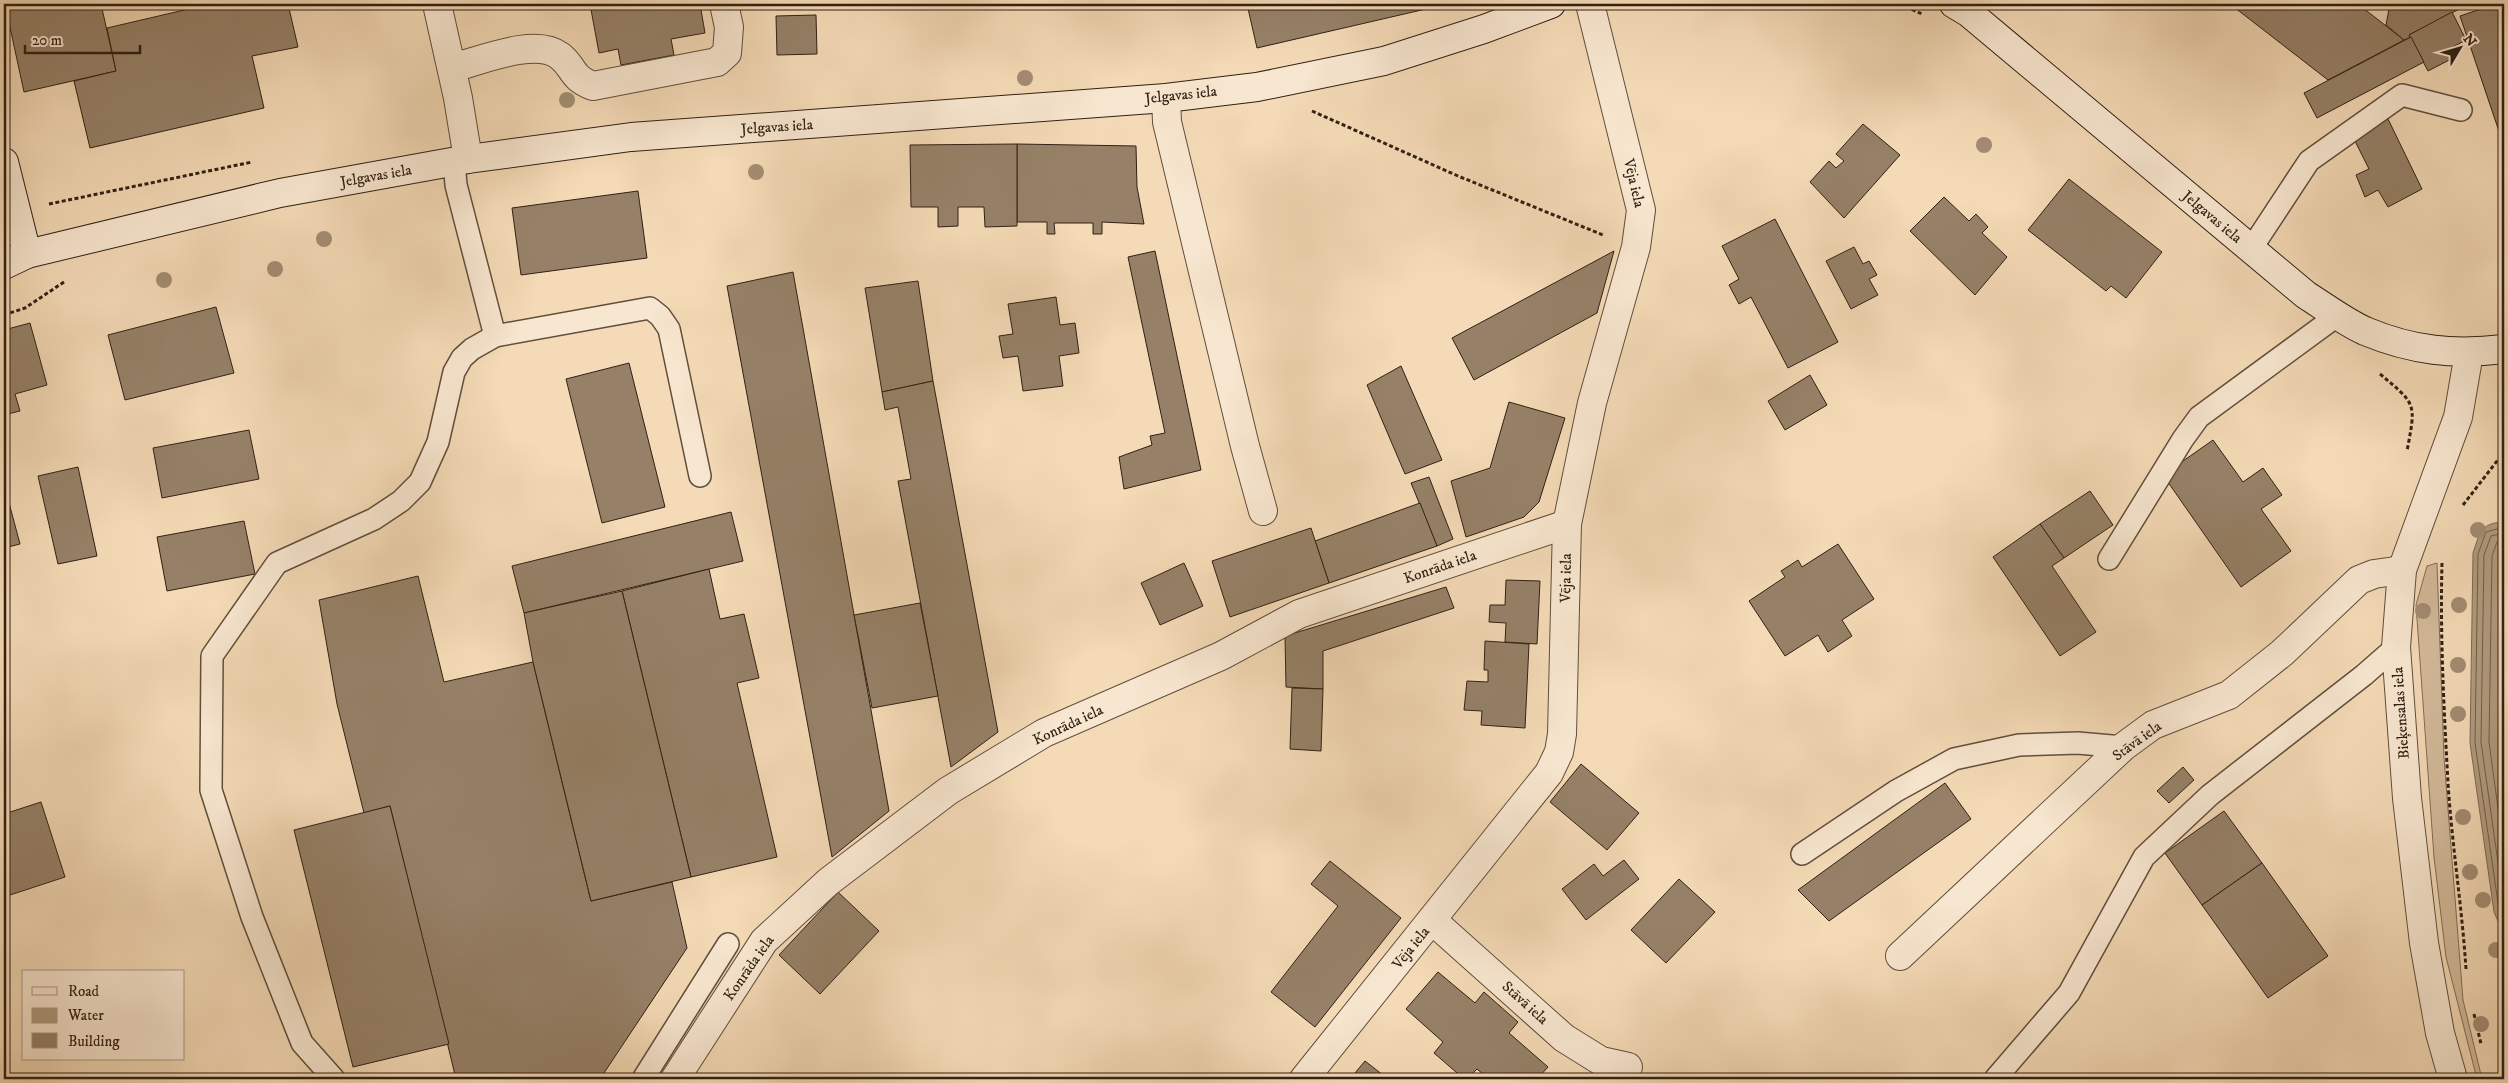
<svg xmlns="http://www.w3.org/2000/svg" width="2508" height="1083" font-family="'IM FELL DW Pica',serif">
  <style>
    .grass { fill: #d3ba9a; stroke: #826d57 }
    .water { fill: #b19b7f; stroke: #7d6a54 }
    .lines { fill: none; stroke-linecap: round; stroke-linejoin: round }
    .shore { stroke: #705e4a; stroke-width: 1 }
    .building { fill: #968168; stroke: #302014 }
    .lane-casing { stroke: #614e3c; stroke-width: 24 }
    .street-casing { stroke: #614e3c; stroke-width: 30 }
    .secondary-casing { stroke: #302014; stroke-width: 30 }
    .path { stroke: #302014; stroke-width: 3; stroke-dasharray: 4 2.5; stroke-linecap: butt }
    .lane { stroke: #f8e7d0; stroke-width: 21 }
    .street { stroke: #f8e7d0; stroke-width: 28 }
    .secondary { stroke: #f8e7d0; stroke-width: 28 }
    .tree { fill: #a38d73 }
    .labels { text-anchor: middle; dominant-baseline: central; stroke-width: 5; stroke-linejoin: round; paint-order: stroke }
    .street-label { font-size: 15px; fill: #302014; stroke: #f8e7d0 }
  </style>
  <rect width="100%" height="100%" fill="#f4dab6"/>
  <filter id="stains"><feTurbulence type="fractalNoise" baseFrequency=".004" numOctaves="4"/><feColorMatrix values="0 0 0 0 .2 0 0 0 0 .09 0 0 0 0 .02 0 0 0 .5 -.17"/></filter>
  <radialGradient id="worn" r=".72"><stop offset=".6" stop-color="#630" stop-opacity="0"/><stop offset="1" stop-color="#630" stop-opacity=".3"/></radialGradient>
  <path class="grass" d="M2437,563L2444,758L2463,1000L2482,1079H2477L2446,957L2434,857L2416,605L2427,566Z"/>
  <path class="water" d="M2504,522V935L2494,912L2470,743L2473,553C2480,533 2480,523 2504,522Z"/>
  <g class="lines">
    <g class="shore">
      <path d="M2504,527L2486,532L2478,554L2475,743L2499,910L2504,923"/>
      <path d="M2504,533L2491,536L2484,555L2481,742L2504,905"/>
      <path d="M2504,540L2497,542L2492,556L2489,742L2504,852"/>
    </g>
  </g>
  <g class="building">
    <path d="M5,4H101L116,71L24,92Z"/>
    <path d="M210,4H288L298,47L252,56L264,108L90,148L74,81L116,71L107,28Z"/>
    <path d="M590,4H700L705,33L671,39L674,55L621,65L618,49L599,53Z"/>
    <path d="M1247,4H1425L1426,9L1257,48Z"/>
    <path d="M2230,4H2358L2404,40L2328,80Z"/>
    <path d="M2400,4H2469L2409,35L2411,37L2404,40L2386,25L2389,9Z"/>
    <path d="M2496,4H2504V146L2460,16Z"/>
    <path d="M2452,12L2466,40L2451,48L2455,57L2428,71L2409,35Z"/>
    <path d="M816,15L817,54L777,55L776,16Z"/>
    <path d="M2411,37L2424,62L2317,118L2304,93Z"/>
    <path d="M2388,119L2422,189L2388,207L2378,190L2365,197L2356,175L2369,169L2354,139Z"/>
    <path d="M1863,124L1900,155L1844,218L1810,182L1829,161L1836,168L1844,161L1836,154Z"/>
    <path d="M1017,144L1136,146L1137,187L1144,224L1102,222V234H1093V223H1054L1055,234H1047V222H1017Z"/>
    <path d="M1017,144V226L985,227L984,207H958V226L938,227V207H911L910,145Z"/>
    <path d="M2069,179L2162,252L2126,298L2111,286L2106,291L2028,230Z"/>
    <path d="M638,191L647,258L521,275L512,208Z"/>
    <path d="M1944,197L1969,221L1976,214L1988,227L1982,233L2007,257L1975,295L1910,231Z"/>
    <path d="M1775,219L1838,342L1788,368L1751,297L1739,304L1729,285L1739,279L1722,246Z"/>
    <path d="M1854,247L1863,264L1869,261L1877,275L1869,279L1878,295L1851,309L1826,261Z"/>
    <path d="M1155,251L1201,470L1124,489L1119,457L1152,445L1150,436L1165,433L1128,257Z"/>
    <path d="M1614,251L1597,313L1474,380L1452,338Z"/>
    <path d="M793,272L889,811L832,857L727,286Z"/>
    <path d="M918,281L933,381L882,392L865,288Z"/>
    <path d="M1056,297L1060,325L1075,323L1079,353L1059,356L1063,386L1023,391L1018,356L1003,358L999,336L1013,334L1008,304Z"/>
    <path d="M216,307L234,373L125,400L108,335Z"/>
    <path d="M30,323L47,385L15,394L20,411L4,415V330Z"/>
    <path d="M629,363L665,507L602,523L566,379Z"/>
    <path d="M1401,366L1442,460L1405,474L1367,385Z"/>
    <path d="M1810,375L1827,405L1785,430L1768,401Z"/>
    <path d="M933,381L998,732L951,767L898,481L911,479L898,407L885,410L882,392Z"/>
    <path d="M1509,402L1565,418L1539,502L1524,517L1466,537L1451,481L1490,468Z"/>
    <path d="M249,430L259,479L162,498L153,448Z"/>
    <path d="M2213,440L2243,482L2263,468L2282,495L2261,509L2291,551L2241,587L2163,475Z"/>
    <path d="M78,467L97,556L58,564L38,476Z"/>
    <path d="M1429,477L1453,539L1437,546L1411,483Z"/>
    <path d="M4,484L20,544L4,548Z"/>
    <path d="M2090,491L2113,525L2064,558L2040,524Z"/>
    <path d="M1420,503L1437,546L1329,583L1315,541Z"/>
    <path d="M731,512L743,561L524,613L512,566Z"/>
    <path d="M244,521L255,574L167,591L157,537Z"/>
    <path d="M2040,524L2064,558L2052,566L2096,632L2060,656L1993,557Z"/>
    <path d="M1311,528L1329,583L1230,617L1212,561Z"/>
    <path d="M1838,544L1874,599L1842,620L1852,636L1828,652L1818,635L1785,656L1749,601L1785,577L1781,571L1798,560L1802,567Z"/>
    <path d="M1184,563L1203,606L1160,625L1141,583Z"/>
    <path d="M709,569L720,619L744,614L759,678L737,683L777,857L691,877L622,591Z"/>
    <path d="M418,576L444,682L533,662L591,901L672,882L687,948L600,1079H456L390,806L364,813L337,704L319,600Z"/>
    <path d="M1506,580L1540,581L1537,644L1505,642L1506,623L1489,622L1490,605H1505Z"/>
    <path d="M1446,587L1454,608L1323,651V689L1286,687L1285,636Z"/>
    <path d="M622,591L691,877L591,901L533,662L524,613Z"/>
    <path d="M920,603L938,696L872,708L854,615Z"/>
    <path d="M1485,641L1529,644L1525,728L1481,725L1482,711L1464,710L1467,681L1488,682V670H1484Z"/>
    <path d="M1292,688L1323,689L1321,751L1290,749Z"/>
    <path d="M1581,764L1639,813L1607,850L1550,802Z"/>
    <path d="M2183,767L2194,780L2169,803L2157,791Z"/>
    <path d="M1945,783L1971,819L1829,921L1798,890Z"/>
    <path d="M41,802L65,877L4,897V814Z"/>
    <path d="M390,806L449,1044L353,1067L294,830Z"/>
    <path d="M2224,811L2262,863L2202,905L2165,853Z"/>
    <path d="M1624,860L1639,879L1586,920L1562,889L1594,864L1603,876Z"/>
    <path d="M1330,861L1401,918L1315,1027L1271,992L1338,906L1311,884Z"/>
    <path d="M2262,863L2328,956L2268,998L2202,905Z"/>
    <path d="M1679,879L1715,912L1666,963L1631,930Z"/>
    <path d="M838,892L879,931L820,994L779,955Z"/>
    <path d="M1438,972L1475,1003L1484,992L1518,1022L1509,1033L1548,1067L1537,1079H1489L1477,1069L1467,1079H1464L1434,1053L1443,1042L1406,1009Z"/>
    <path d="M1365,1061L1388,1079H1350Z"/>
  </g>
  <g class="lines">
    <g class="lane-casing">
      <g id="lane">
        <path d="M454,161L456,185L495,336L650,308L660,316L669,329L700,476"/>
        <path d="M2251,249L2309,161L2402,95L2461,110"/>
        <path d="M2109,559L2183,439L2199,417L2338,315"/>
        <path d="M1802,854L1896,791L1954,759L2019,745L2078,743L2123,747"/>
        <path d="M334,1079L302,1043L252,917L211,790L212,656L277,563L374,519L401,501L420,482L438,442L454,372L462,358L472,349L495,336"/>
        <path d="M643,1079L728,944"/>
        <path d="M1995,1079L2069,993L2144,857L2210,795L2364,675L2396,647"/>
      </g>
    </g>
    <g class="street-casing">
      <g id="street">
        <path d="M437,4L458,98L468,159"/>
        <path d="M452,68C480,61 535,37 560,56C575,68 570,77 593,86L717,62L727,53L729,27L724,4"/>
        <path d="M1166,98L1167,122L1245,446L1263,511"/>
        <path d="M1433,921L1564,1038L1601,1061L1628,1067"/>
        <path d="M1900,956L2123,747L2153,725L2229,695L2282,653L2359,580L2374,574L2402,570"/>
        <path d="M675,1079L764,941L828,882L948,791L1044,733L1221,656L1299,614L1567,524"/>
        <path d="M1304,1079L1549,773L1559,752L1562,734L1567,524L1592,403L1636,247L1641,210L1590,4"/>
        <path d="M2453,1079L2440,1033L2424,943L2407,798L2396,647L2402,570L2458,417L2469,353"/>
      </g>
    </g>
    <g class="secondary-casing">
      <g id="secondary">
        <path d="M1954,4L1969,13L2306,295C2325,307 2345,322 2365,331C2413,351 2454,355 2504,349"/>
        <path d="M4,162L27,254"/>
        <path d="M4,265L27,254L280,193L468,159L631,137L1166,98L1257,87L1384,61L1484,29L1551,4"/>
      </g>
    </g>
    <g class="path">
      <path d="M1900,4L1922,14"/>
      <path d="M1626,6L1633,4"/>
      <path d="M1312,111L1458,176L1603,235"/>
      <path d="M49,204L252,162"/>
      <path d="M4,315L25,308L64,282"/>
      <path d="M2380,374C2417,405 2416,403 2407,451"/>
      <path d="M2463,505L2504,452"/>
      <path d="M2442,563C2440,637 2444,710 2448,783C2452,845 2462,907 2466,969"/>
      <path d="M2474,1014L2481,1044"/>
    </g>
    <use href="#lane" class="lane"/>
    <use href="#street" class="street"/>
    <use href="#secondary" class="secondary"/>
  </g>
  <g class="tree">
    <circle cx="1025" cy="78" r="8"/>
    <circle cx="567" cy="100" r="8"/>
    <circle cx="1984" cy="145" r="8"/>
    <circle cx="756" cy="172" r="8"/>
    <circle cx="324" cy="239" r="8"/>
    <circle cx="275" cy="269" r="8"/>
    <circle cx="164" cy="280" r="8"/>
    <circle cx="2478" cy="530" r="8"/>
    <circle cx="2459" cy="605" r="8"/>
    <circle cx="2423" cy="611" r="8"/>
    <circle cx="2458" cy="665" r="8"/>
    <circle cx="2458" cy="714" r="8"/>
    <circle cx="2463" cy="817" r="8"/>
    <circle cx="2470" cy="872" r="8"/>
    <circle cx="2483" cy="900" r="8"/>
    <circle cx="2496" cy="950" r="8"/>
    <circle cx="2481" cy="1024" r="8"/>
  </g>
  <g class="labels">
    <g class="street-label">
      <text transform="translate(1181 95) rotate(-6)">Jelgavas iela</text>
      <text transform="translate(777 127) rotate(-4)">Jelgavas iela</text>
      <text transform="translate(376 176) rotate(-10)">Jelgavas iela</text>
      <text transform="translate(1634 183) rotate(77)">Vēja iela</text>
      <text transform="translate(2212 217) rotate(40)">Jelgavas iela</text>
      <text transform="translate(1440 567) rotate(-19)">Konrāda iela</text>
      <text transform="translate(1566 578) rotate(-89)">Vēja iela</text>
      <text transform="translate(2401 713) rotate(-94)">Bieķensalas iela</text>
      <text transform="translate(1068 725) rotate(-25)">Konrāda iela</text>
      <text transform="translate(2137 741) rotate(-36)">Stāvā iela</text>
      <text transform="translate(1411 948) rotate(-51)">Vēja iela</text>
      <text transform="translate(749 968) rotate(-55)">Konrāda iela</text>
      <text transform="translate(1525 1003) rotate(42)">Stāvā iela</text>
    </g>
  </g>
  <rect width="2508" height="1083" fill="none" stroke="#f4dab6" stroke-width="20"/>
  <rect x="5" y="5" width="2498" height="1073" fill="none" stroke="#302014" stroke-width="2.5"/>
  <rect x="10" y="10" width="2488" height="1063" fill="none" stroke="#302014"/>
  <rect x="22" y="970" width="162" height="90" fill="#f8e7d0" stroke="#a89785"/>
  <rect x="32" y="987" width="25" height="8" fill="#f8e7d0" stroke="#a89785"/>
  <text x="68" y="996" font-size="15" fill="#302014">Road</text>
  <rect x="32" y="1008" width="25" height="15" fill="#b19b7f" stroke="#a89785"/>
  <text x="68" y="1020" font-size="15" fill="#302014">Water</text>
  <rect x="32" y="1033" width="25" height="15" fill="#968168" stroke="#a89785"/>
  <text x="68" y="1046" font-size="15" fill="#302014">Building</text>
  <g transform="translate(2460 48) rotate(52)" stroke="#f8e7d0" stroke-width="4" paint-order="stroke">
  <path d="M0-4L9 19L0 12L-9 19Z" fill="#302014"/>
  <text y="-8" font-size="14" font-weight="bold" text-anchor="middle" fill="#302014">N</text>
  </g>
  <path d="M25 45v8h115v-8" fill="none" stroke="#302014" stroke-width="2.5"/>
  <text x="32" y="45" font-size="15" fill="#302014" stroke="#f8e7d0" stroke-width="4" paint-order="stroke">20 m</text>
  <rect width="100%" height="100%" filter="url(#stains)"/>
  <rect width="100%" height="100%" fill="url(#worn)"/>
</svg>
